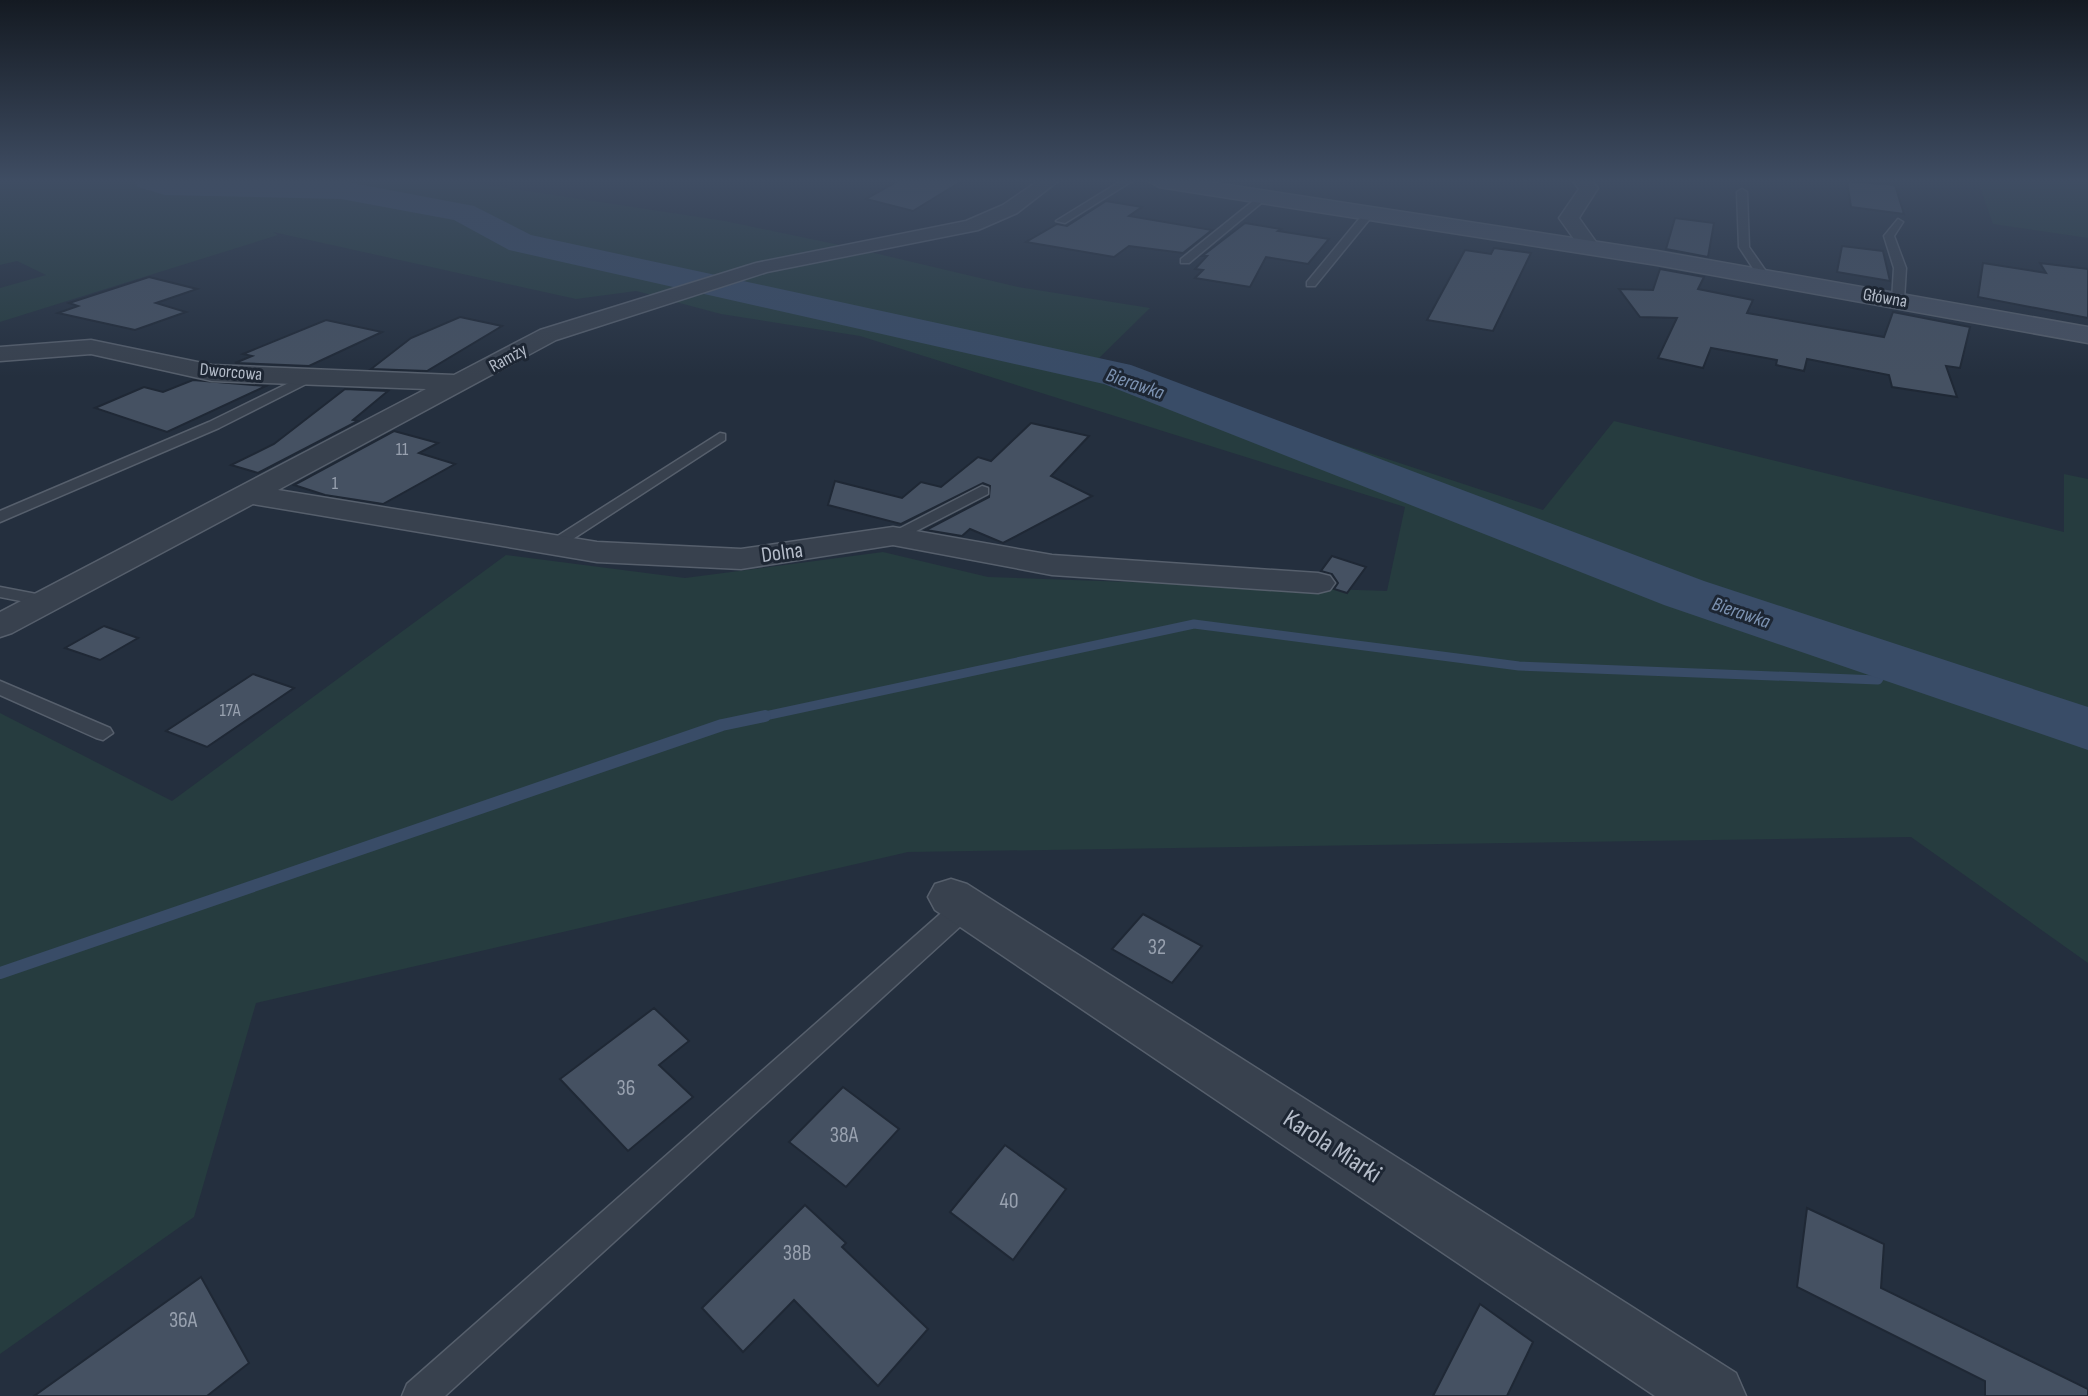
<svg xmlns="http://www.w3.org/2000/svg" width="2088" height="1396" font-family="'Sofia Sans Condensed',sans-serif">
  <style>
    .green { fill: #263c3f }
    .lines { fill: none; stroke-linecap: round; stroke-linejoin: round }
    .stream-far1 { stroke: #394c67; stroke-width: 9 }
    .stream { stroke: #394c67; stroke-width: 12 }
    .river { fill: #394c67; fill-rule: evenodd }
    .building { fill: #455162; stroke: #1f2835; stroke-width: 2 }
    .service-casing { stroke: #565f6c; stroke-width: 3 }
    .minor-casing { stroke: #565f6c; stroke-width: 3 }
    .secondary-casing { stroke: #565f6c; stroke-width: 3 }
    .service { fill: #38414e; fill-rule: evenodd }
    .minor { fill: #38414e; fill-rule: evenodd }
    .secondary { fill: #465061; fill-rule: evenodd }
    .labels { text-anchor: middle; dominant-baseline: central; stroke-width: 6; stroke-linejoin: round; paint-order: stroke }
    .far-street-label { font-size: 18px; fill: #b4bcc9; stroke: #1d2633 }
    .number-label { font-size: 18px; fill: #98a1af }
    .far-water-label { font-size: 20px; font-style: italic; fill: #7c92b1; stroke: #1d2633 }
    .street-label { font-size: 22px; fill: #b4bcc9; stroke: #1d2633 }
    .near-number-label { font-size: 22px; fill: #98a1af }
    .near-street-label { font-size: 26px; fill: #b4bcc9; stroke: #1d2633 }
  </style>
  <rect width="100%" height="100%" fill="#242f3e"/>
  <g class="green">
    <path d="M0,181H263L260,184H263L266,181H461L725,221L849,247L701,282L525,242L460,210L345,189L290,186L455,214L514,244L696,282L652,295L636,291L576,299L273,232L278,235L0,322V288L46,275L17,261L0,265Z"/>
    <path d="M1978,181H2088V238L1993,224Z"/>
    <path d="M866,251L1018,287L1150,308L1094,363L1543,510L1614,421L2064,532V474L2088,479V963L1911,837L908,852L256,1003L194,1217L0,1354V713L172,801L506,555L685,578L883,552L988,577L1387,591L1405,507L860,336L721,314L676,302L770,271Z"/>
  </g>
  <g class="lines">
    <path class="stream-far1" d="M756,718L1194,624L1519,666L1878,680L1890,662"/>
    <path class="stream" d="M0,973L722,725L765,716"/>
    <path class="river" d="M134,181H342L474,206L531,235L1131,365L1704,581L2088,707V750L1664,605L1104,384L509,250L454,220L341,199L165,195L138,187Z"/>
  </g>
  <g class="building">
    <path d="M898,181H962L913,211L866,199Z"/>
    <path d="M1847,181L1895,185L1904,214L1851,207Z"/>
    <path d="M1106,201L1142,207L1129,216L1212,230L1183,253L1129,246L1114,257L1026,242L1057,224L1067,226Z"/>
    <path d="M1675,218L1714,223L1708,257L1666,249Z"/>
    <path d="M1245,223L1281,229L1278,231L1329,239L1308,264L1266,257L1250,287L1195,278L1203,270L1195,269L1207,256H1202Z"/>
    <path d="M1842,246L1883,251L1890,281L1837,272Z"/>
    <path d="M1494,248L1531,253L1493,331L1427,320L1465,250L1491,254Z"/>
    <path d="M1983,263L2046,273L2040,263L2088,269V318L1978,297Z"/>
    <path d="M1660,269L1704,277L1698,289L1753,300L1747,313L1884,337L1893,312L1970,327L1960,368L1946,366L1957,397L1892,387L1889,375L1807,359L1804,371L1776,365L1777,360L1711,348L1703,368L1658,358L1677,318L1640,317L1619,289L1653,290Z"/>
    <path d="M149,277L197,289L156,303L186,312L135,330L58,313L78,306L69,303Z"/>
    <path d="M460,317L502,326L427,371L371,369L411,338Z"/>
    <path d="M326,320L382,332L309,366L235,363L252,356L243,354Z"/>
    <path d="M193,380L266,386L167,432L95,408L144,387L163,392Z"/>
    <path d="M345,389L388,391L353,420L358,421L258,473L231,465L274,444Z"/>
    <path d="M1031,423L1089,436L1051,476L1092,496L1003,543L970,529L962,536L926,530L989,497L990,486L983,483L901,524L828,505L835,481L902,498L921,482L941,487L978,457L991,461Z"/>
    <path d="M394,431L438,443L419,453L455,464L383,504L325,495L294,485Z"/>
    <path d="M1332,556L1366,567L1347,593L1334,589L1338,583L1332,574L1321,571Z"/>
    <path d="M104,626L138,638L100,660L65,648Z"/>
    <path d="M253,674L294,688L207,747L166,731Z"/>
    <path d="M1143,914L1202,946L1172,983L1112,949Z"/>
    <path d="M654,1008L689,1041L659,1065L693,1097L628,1151L560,1079Z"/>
    <path d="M843,1087L899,1129L846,1187L789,1142Z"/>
    <path d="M1005,1145L1066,1189L1013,1260L950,1212Z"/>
    <path d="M805,1205L846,1243L842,1247L928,1329L878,1386L794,1300L743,1352L702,1308Z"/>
    <path d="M1807,1208L1884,1244L1881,1288L2088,1389V1396H1985V1381L1797,1287Z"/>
    <path d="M201,1277L249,1363L207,1396H34Z"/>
    <path d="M1480,1304L1533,1342L1507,1396H1433Z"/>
  </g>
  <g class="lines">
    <g class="service-casing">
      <g id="service">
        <path d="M1121,181H1132L1065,223L1056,221Z"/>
        <path d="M1742,189L1747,192L1749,247L1770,277L1768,279H1760L1739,247L1737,192Z"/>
        <path d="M1258,197L1266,199L1189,263H1181V259Z"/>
        <path d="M1364,213L1373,215L1315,286H1307V282Z"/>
        <path d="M1898,219L1903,222L1894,236L1906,268L1904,300L1898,304L1892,300L1894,268L1884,236Z"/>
        <path d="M309,373L314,374V380L219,428L0,522V511L209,422Z"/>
        <path d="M720,433L725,434V440L559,548L553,549L545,544Z"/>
        <path d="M982,486L988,488V494L899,540H887L885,536Z"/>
        <path d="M0,587L52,597L55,601L46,606L0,597Z"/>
        <path d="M0,681L110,728L113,733L103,740L96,738L0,695Z"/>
        <path d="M965,897L974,900L977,907L974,914L445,1396H402L407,1384L956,900Z"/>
      </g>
    </g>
    <g class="minor-casing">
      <g id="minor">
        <path d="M1038,181H1058L1017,213L978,230L767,272L556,340L278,490L597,542L741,549L893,527L1052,555L1318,573L1330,576L1335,583L1330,590L1318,593L1052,575L893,545L741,569L597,562L253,504L12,633L0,637V612L426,389L212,381L91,354L0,361V347L91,340L212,365L454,375L540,330L756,263L966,221L1003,205Z"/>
        <path d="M1573,181H1592L1598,188L1579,218L1601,249L1598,253H1584L1559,218L1579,189Z"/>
        <path d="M951,879L967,884L1736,1373L1746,1396H1655L935,910L928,897L935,884Z"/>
      </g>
    </g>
    <g class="secondary-casing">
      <path id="secondary" d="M1149,181H1202L1657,251L2088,327V343L1657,265L1159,187Z"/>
    </g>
    <use href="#service" class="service"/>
    <use href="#minor" class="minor"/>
    <use href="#secondary" class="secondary"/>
  </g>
  <linearGradient id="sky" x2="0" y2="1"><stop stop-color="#141a22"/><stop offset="0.48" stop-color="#3f4d63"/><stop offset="1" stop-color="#3f4d63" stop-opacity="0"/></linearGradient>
  <rect width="2088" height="377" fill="url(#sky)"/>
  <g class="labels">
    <g class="far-street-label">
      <text transform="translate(1885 298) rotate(10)">Główna</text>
      <text transform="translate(508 358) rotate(-29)">Ramży</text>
      <text transform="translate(231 372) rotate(5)">Dworcowa</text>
    </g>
    <g class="number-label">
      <text x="402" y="449">11</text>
      <text x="335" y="483">1</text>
      <text x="230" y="710">17A</text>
    </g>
    <g class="far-water-label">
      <text transform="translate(1135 384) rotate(19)">Bierawka</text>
      <text transform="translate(1741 613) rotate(19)">Bierawka</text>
    </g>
    <g class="street-label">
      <text transform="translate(782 553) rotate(-8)">Dolna</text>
    </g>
    <g class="near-number-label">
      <text x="1157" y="947">32</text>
      <text x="626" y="1088">36</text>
      <text x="844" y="1135">38A</text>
      <text x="1009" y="1201">40</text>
      <text x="797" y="1253">38B</text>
      <text x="183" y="1320">36A</text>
    </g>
    <g class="near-street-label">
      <text transform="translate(1332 1147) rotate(33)">Karola Miarki</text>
    </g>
  </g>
</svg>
